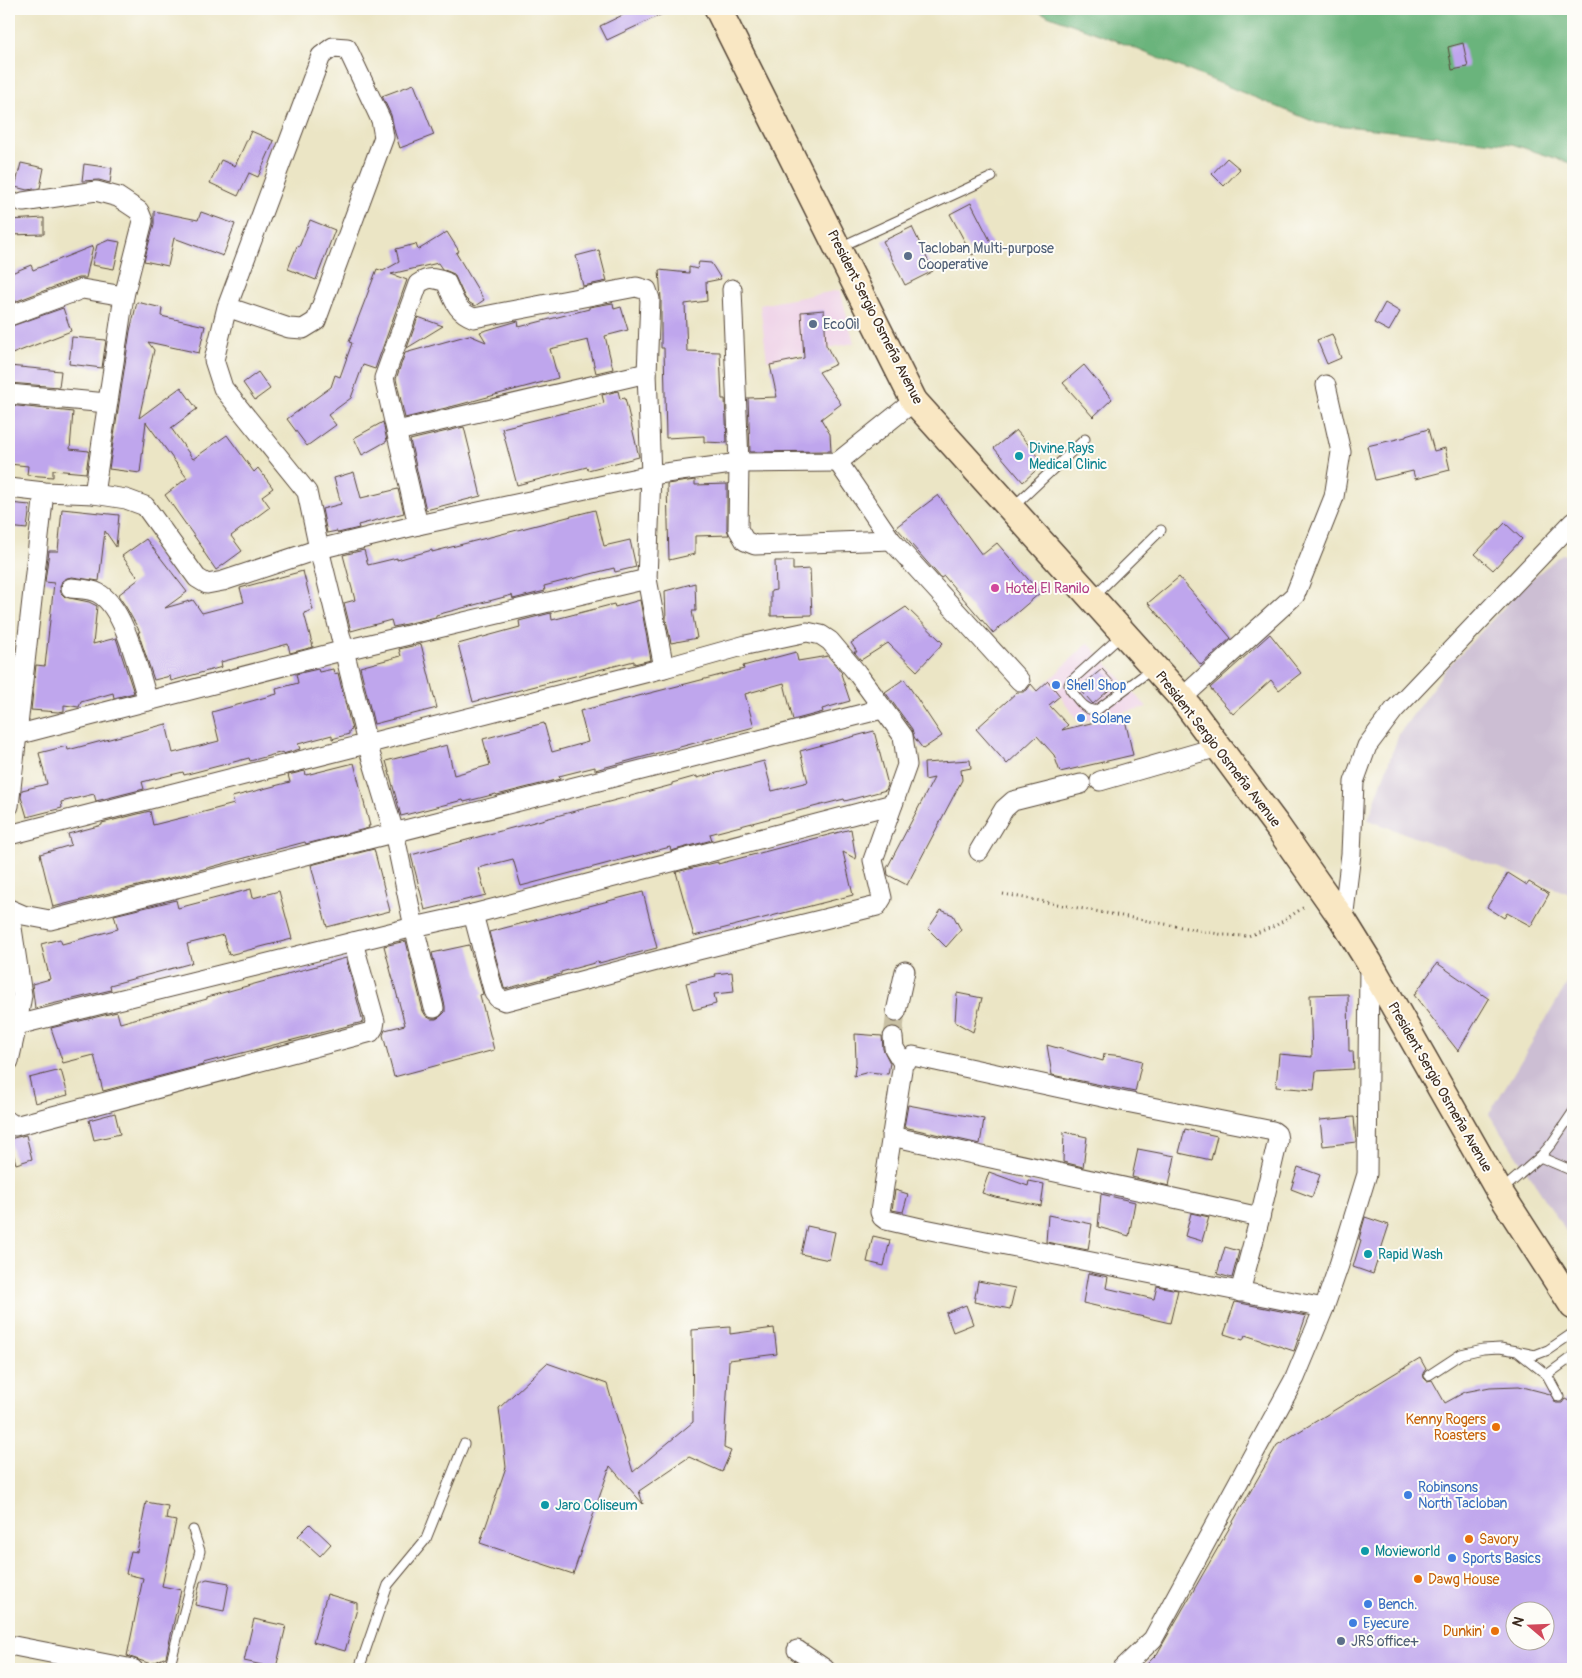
<svg xmlns="http://www.w3.org/2000/svg" width="1582" height="1678" font-family="Pangolin,sans-serif">
  <style>
    .built { fill: #eed0e7 }
    .industrial { fill: #ccbed3 }
    .forest { fill: #6bb47c; stroke: #536f4d }
    .building { fill: #bfa6ed; fill-rule: evenodd }
    .lines { fill: none; stroke-linecap: round; stroke-linejoin: round }
    .minor-tunnel { stroke: #c8c0a4; stroke-width: 19; stroke-dasharray: 19 9; stroke-linecap: butt }
    .service-casing { stroke: #554637; stroke-width: 11 }
    .minor-casing { stroke: #554637; stroke-width: 21 }
    .secondary-casing { stroke: #554637; stroke-width: 29 }
    .path { stroke: #554637; stroke-width: 3; stroke-dasharray: 1 4; stroke-linecap: butt }
    .service { stroke: #fff; stroke-width: 9 }
    .minor { stroke: #fff; stroke-width: 19 }
    .secondary { stroke: #f9e7c3; stroke-width: 26 }
    .service-dot { fill: #5c6f8a; stroke: #fdfcf7; stroke-width: 2 }
    .culture-dot { fill: #0f9aa8; stroke: #fdfcf7; stroke-width: 2 }
    .hotel-dot { fill: #d1479c; stroke: #fdfcf7; stroke-width: 2 }
    .shop-dot { fill: #3f7fe0; stroke: #fdfcf7; stroke-width: 2 }
    .food-dot { fill: #e8710a; stroke: #fdfcf7; stroke-width: 2 }
    .labels { text-anchor: middle; dominant-baseline: central; stroke-width: 4; stroke-linejoin: round; paint-order: stroke }
    .service-label { font-size: 14px; fill: #4e5e75; stroke: #fdfcf7; text-anchor: start }
    .street-label { font-size: 14px; fill: #3b2a1e; stroke: #fdfcf7 }
    .culture-label { font-size: 14px; fill: #0d838f; stroke: #fdfcf7; text-anchor: start }
    .hotel-label { font-size: 14px; fill: #b23c85; stroke: #fdfcf7; text-anchor: start }
    .shop-label { font-size: 14px; fill: #366cbe; stroke: #fdfcf7; text-anchor: start }
    .food-label { font-size: 14px; fill: #c56008; stroke: #fdfcf7; text-anchor: end }
  </style>
  <rect width="100%" height="100%" fill="#fdfcf7"/>
  <filter id="ink" filterUnits="userSpaceOnUse"><feTurbulence type="fractalNoise" baseFrequency=".02" numOctaves="2"/><feDisplacementMap in="SourceGraphic" scale="10" xChannelSelector="R" yChannelSelector="G"/><feConvolveMatrix kernelMatrix="1 2 1 2 8 2 1 2 1" color-interpolation-filters="sRGB"/></filter>
  <filter id="wash" filterUnits="userSpaceOnUse"><feTurbulence type="fractalNoise" baseFrequency=".0096" numOctaves="4" result="noise"/><feDisplacementMap in="SourceGraphic" scale="20" xChannelSelector="R" yChannelSelector="G"/><feGaussianBlur stdDeviation="1.12" result="paint"/><feColorMatrix in="noise" values="0 0 0 0 0 0 0 0 0 0 0 0 0 0 0 0 0 1.4 0 .05"/><feComposite in="paint" operator="in"/></filter>
  <g filter="url(#wash)">
    <rect width="100%" height="100%" fill="#ebe5c5"/>
    <g class="built">
      <path d="M840,290L854,343L767,360L760,305Z"/>
      <path d="M1088,643L1147,707L1079,722L1060,696L1053,702L1041,688Z"/>
    </g>
    <g class="industrial">
      <path d="M1562,554L1573,557V895L1368,820L1399,734L1447,668L1527,583Z"/>
      <path d="M1573,974V1242L1489,1114Z"/>
    </g>
    <path class="forest" d="M1031,9H1573V164L1512,144L1317,123L1112,39Z"/>
    <g id="blocks">
      <g class="building">
        <path d="M635,9H673L607,40L600,26Z"/>
        <path d="M1463,43L1468,67L1452,70L1448,47Z"/>
        <path d="M414,84L434,135L400,148L395,133L391,115L382,96Z"/>
        <path d="M251,131L274,141L258,177L249,173L238,196L210,183L221,160L235,166Z"/>
        <path d="M1227,158L1240,169L1224,186L1212,174Z"/>
        <path d="M21,163L44,168L40,188L27,190L15,187Z"/>
        <path d="M84,164L112,168L110,183L99,180L82,181Z"/>
        <path d="M971,203L992,244L972,255L950,214Z"/>
        <path d="M154,211L198,220L201,212L235,224L223,256L174,238L168,266L144,261L154,224Z"/>
        <path d="M44,218V234L9,235V220Z"/>
        <path d="M310,220L335,230L316,280L288,269L297,246L299,247Z"/>
        <path d="M912,227L933,271L905,285L883,241Z"/>
        <path d="M447,232L459,251L456,253L484,300L475,306L470,303L465,298L454,274L442,269L438,263L391,274L407,280L375,369L363,365L351,398L328,415L336,425L307,446L287,419L331,387L335,375L340,377L352,343L349,342L377,269L383,271L399,262L396,249L416,244L418,250Z"/>
        <path d="M109,240L120,242L114,269L92,265L97,245Z"/>
        <path d="M93,246L86,278H78L9,304V274L31,265L33,270Z"/>
        <path d="M599,250L607,281L583,286L576,256Z"/>
        <path d="M699,262L711,263L721,279L706,282L707,301L685,304L687,351L720,352L722,399H725L727,443L704,442V436L666,438L664,348H661V299L659,270L689,273V267L697,269Z"/>
        <path d="M137,302L162,308L161,316L205,326L199,353L148,342L154,350L139,418L181,387L197,409L171,428L193,459L227,435L254,472L258,468L273,488L262,496L270,507L231,536L242,551L216,570L203,551L204,550L165,495L187,478L146,422L140,473L109,469L130,331Z"/>
        <path d="M613,303L614,309L621,307L628,330L605,336L613,369L596,373L588,340L550,349L558,378L458,405L405,418L396,379L405,353L469,335L486,342L480,332L518,321L519,327L589,309V307Z"/>
        <path d="M1385,303L1400,312L1389,331L1374,323Z"/>
        <path d="M63,308L71,331L12,354L9,344V327Z"/>
        <path d="M824,310L826,345L836,364L819,372L841,404L821,419L830,434L831,451L750,452L748,398L777,397L770,365L804,358L801,312Z"/>
        <path d="M418,317L443,326L407,348Z"/>
        <path d="M1332,334L1341,358L1327,364L1317,340Z"/>
        <path d="M72,337L106,340L102,368L69,364Z"/>
        <path d="M1084,365L1112,399L1093,417L1063,383Z"/>
        <path d="M9,366L61,371L59,387L9,383Z"/>
        <path d="M258,372L270,389L255,400L243,383Z"/>
        <path d="M618,391L620,399L625,398L639,457L588,470L587,467L517,485L502,428L604,403L602,395Z"/>
        <path d="M9,405L73,412L70,449L89,451L86,473L53,470V477L27,475L28,466L9,464Z"/>
        <path d="M383,422L387,441L362,455L354,438Z"/>
        <path d="M464,427L481,496L426,510L410,440Z"/>
        <path d="M1428,429L1434,451L1445,448L1450,470L1415,479L1413,471L1375,480L1367,446L1406,437V436Z"/>
        <path d="M1016,430L1044,463L1023,482L994,448Z"/>
        <path d="M354,472L361,498L398,489L404,513L358,525L359,528L338,533L337,531L327,533L322,509L341,504L334,478Z"/>
        <path d="M695,480V485L727,484V529L729,535L695,536V554L669,560L667,484Z"/>
        <path d="M938,495L982,555L997,543L1040,593L993,633L944,576L941,578L896,527Z"/>
        <path d="M9,503L30,505L27,529L9,527Z"/>
        <path d="M62,509L119,515L116,547L105,531L99,581L72,577L67,578L62,581L60,587L61,593L65,597L89,602L97,606L93,644L116,638L134,693L114,698L113,693L81,702L79,707L64,705V711L58,712L31,710L36,665L45,666L54,583L45,582L49,551H58Z"/>
        <path d="M595,510L604,546L630,540L636,567L615,572L614,568L544,586L545,591L513,599L512,595L436,615V617L393,627L391,620L351,631L344,603L355,600L343,555L364,550L368,565L397,558V560L432,550V552Z"/>
        <path d="M1505,523L1522,539L1493,570L1475,554Z"/>
        <path d="M146,539L187,592L165,608L193,600L202,613L244,602L240,588L303,571L313,610L304,613L313,647L290,653L288,644L221,662L222,667L171,681L170,676L154,680L138,632H140L126,607L118,595L139,579L122,556Z"/>
        <path d="M775,561H793V570L810,569L812,615L771,616V591L776,590Z"/>
        <path d="M1179,577L1231,638L1201,665L1148,603Z"/>
        <path d="M695,583L696,611H692L697,638L671,643L666,620L665,591Z"/>
        <path d="M640,600L651,660L634,664V661L473,702L458,644L520,627L519,621L551,613L552,620L614,604L615,607Z"/>
        <path d="M906,607L943,643L917,671L888,643L861,660L854,652H857L851,643Z"/>
        <path d="M1270,634L1301,673L1279,690L1271,680L1233,714L1210,688Z"/>
        <path d="M421,644L437,708L374,724L360,667L401,656L399,649Z"/>
        <path d="M796,652L798,661L828,656L842,673L841,674L850,701L822,709L823,712L793,720L784,683L745,694L754,727L595,770V767L559,776L560,779L497,795L496,794L464,802L463,800L401,816L386,761L447,745L454,775L490,765L483,739L544,723L552,752L588,742L580,711L744,669L743,666Z"/>
        <path d="M318,669L319,672L333,669L334,674L338,673L352,730L349,731V734L332,739V735L298,744L300,749L283,754V752L250,761L249,758L184,775L183,772L142,782L144,789L96,801L94,794L61,802L62,808L27,817L21,797L22,790L47,784L39,753L67,746L68,750L166,724L173,753L219,741L212,712L277,694L276,689L298,683L296,674Z"/>
        <path d="M1102,669L1116,684L1093,704L1079,688Z"/>
        <path d="M904,679L942,736L923,749L914,737L912,729L885,692Z"/>
        <path d="M1048,681L1060,696L1049,705L1068,725L1062,730L1124,715L1133,755L1060,772L1054,755L1037,736L1007,764L976,729L1017,692H1023L1027,690L1031,684L1037,691Z"/>
        <path d="M874,731L888,785L886,790L845,801L844,799L710,834L712,840L671,851L670,847L521,886L513,859L478,868L486,895L425,910L411,855L672,785V783L697,776V778L764,761L772,791L808,782L800,751Z"/>
        <path d="M970,760L971,768L961,770L962,780L907,885L888,875L887,868L934,778L925,780L924,763Z"/>
        <path d="M354,763L370,826H368L369,828L306,844L305,842L170,878L53,907L40,854L71,845L68,834L102,825V823L150,811L153,825L189,816L234,804L232,797L290,782L288,775L305,771L306,775Z"/>
        <path d="M851,829L856,859L843,852L853,895L694,936L676,872L718,862V864Z"/>
        <path d="M374,849L390,911L327,927L311,865Z"/>
        <path d="M1508,873L1527,885L1529,882L1549,894L1531,926L1507,913L1504,918L1487,907Z"/>
        <path d="M251,889L253,898L279,891L292,939L229,955L223,935L187,944L192,963L110,985L111,990L35,1008L32,984L50,979L41,944L60,939L62,944L118,929L114,915L176,900L178,908Z"/>
        <path d="M643,892L657,948L599,963L598,962L561,972V974L505,989L504,988L489,932Z"/>
        <path d="M941,910L953,915L961,930L946,947L928,929Z"/>
        <path d="M406,941L423,1011L426,1016L431,1019H436L441,1016L445,1012V1006L432,953L469,945L483,994L480,995L494,1050L394,1077L383,1035L385,1030L405,1025L384,946Z"/>
        <path d="M346,958L363,1022L203,1063V1065L103,1091L94,1055L63,1063L51,1028L117,1012L120,1023L207,999V997L287,975V974Z"/>
        <path d="M1437,963L1489,999L1458,1051L1414,995Z"/>
        <path d="M732,972L734,992L714,994L716,1004L693,1010L686,983L716,976L715,974Z"/>
        <path d="M957,993L982,998L973,1032L955,1022Z"/>
        <path d="M1348,994L1349,1051H1353L1354,1069L1316,1071L1314,1090L1276,1087L1279,1054L1312,1057L1310,995Z"/>
        <path d="M855,1034L882,1036L883,1049L890,1063L888,1074L869,1072L854,1076L856,1062Z"/>
        <path d="M1047,1045L1103,1061L1104,1054L1123,1056L1142,1061L1135,1092L1052,1075Z"/>
        <path d="M61,1070L68,1095L35,1103L29,1078Z"/>
        <path d="M908,1105L984,1119L980,1144L904,1127Z"/>
        <path d="M115,1113L120,1134L94,1140L89,1120Z"/>
        <path d="M1354,1117L1356,1142L1323,1146L1320,1120Z"/>
        <path d="M1185,1129L1217,1136L1211,1160L1179,1153Z"/>
        <path d="M1064,1132L1087,1137L1083,1167L1063,1162Z"/>
        <path d="M26,1135L32,1159L16,1164L9,1139Z"/>
        <path d="M1138,1149L1175,1156L1169,1186L1132,1177Z"/>
        <path d="M1298,1167L1320,1175L1312,1197L1291,1189Z"/>
        <path d="M989,1172L1028,1186L1029,1181L1044,1184L1041,1206L995,1197L982,1193Z"/>
        <path d="M895,1190L908,1194L903,1212L892,1210Z"/>
        <path d="M1101,1194L1135,1202L1129,1236L1098,1227Z"/>
        <path d="M1191,1213L1209,1217L1202,1241L1185,1236Z"/>
        <path d="M1048,1215L1092,1224L1088,1250L1046,1242Z"/>
        <path d="M1365,1217L1389,1225L1373,1274L1353,1267L1361,1240L1359,1239Z"/>
        <path d="M807,1226L835,1232L829,1260L801,1254Z"/>
        <path d="M873,1236L890,1240L884,1266L867,1262Z"/>
        <path d="M1225,1247L1239,1251L1232,1278L1217,1274Z"/>
        <path d="M1088,1273L1108,1277L1106,1288L1154,1299L1157,1286L1178,1290L1170,1323L1083,1303Z"/>
        <path d="M978,1281L1015,1288L1010,1309L974,1302Z"/>
        <path d="M1235,1302L1306,1316L1294,1351L1245,1335L1243,1340L1224,1334Z"/>
        <path d="M966,1305L973,1324L953,1332L946,1313Z"/>
        <path d="M730,1327V1334L774,1328L777,1354L729,1360L724,1448L731,1451L722,1472L689,1457L639,1491L643,1504L610,1466L573,1574L480,1543L506,1467L499,1408L547,1363L607,1384L633,1472L693,1422L692,1330Z"/>
        <path d="M1420,1358L1426,1369L1423,1373L1424,1378L1427,1381L1432,1380L1445,1403L1465,1392L1490,1387L1519,1386L1550,1394L1556,1403H1562L1565,1399L1573,1403V1669H1142L1157,1654L1277,1445ZM1514,1610H1544V1640H1514Z"/>
        <path d="M146,1502L168,1506L166,1519L176,1521L162,1586L181,1590L166,1657L151,1664L127,1656L143,1578L126,1574L131,1551L137,1552Z"/>
        <path d="M310,1524L331,1544L320,1556L298,1536Z"/>
        <path d="M207,1579L229,1583L224,1611L195,1605L200,1582Z"/>
        <path d="M327,1594L357,1603V1609L345,1651L313,1642Z"/>
        <path d="M254,1619L286,1626L276,1668L244,1661Z"/>
      </g>
    </g>
  </g>
  <g filter="url(#ink)">
    <use href="#blocks" fill-opacity="0" stroke="#554637" stroke-width="1"/>
    <g class="lines">
      <path class="minor-tunnel" d="M893,1037L896,1012"/>
      <g class="service-casing">
        <g id="service">
          <path d="M840,247L992,177"/>
          <path d="M1013,507L1085,439"/>
          <path d="M1094,596L1161,530"/>
          <path d="M1123,634L1071,681L1069,685L1070,689C1077,698 1085,712 1097,710L1152,669"/>
          <path d="M1540,1157L1573,1171"/>
          <path d="M1502,1190L1540,1157L1552,1143L1573,1112"/>
          <path d="M1520,1352L1535,1355L1548,1350L1573,1333"/>
          <path d="M1429,1375L1461,1354L1483,1349L1500,1348L1517,1351L1547,1375L1559,1397"/>
          <path d="M1547,1375L1573,1356"/>
          <path d="M169,1669L200,1551L193,1530"/>
          <path d="M359,1669L388,1585L426,1539L464,1444"/>
        </g>
      </g>
      <g class="minor-casing">
        <g id="minor">
          <path d="M23,202L96,191L118,197L139,211L143,221L124,296"/>
          <path d="M732,289L739,463L738,529L745,541L755,545L891,540"/>
          <path d="M227,307L289,328L303,329L316,321L384,137L381,120L347,48L333,47L321,56L227,307L214,360L223,388L307,492L319,549L367,743L394,832L414,927L434,1008"/>
          <path d="M9,316L82,289L124,296L94,494"/>
          <path d="M9,394L107,403"/>
          <path d="M397,431L647,373"/>
          <path d="M838,462L891,540L1020,681"/>
          <path d="M9,488L44,492L94,494L126,499L145,506L197,578L207,584L223,581L319,549L418,525L651,475L739,463L838,462L914,401"/>
          <path d="M418,525L384,378L418,284C429,276 434,278 446,282C454,299 455,311 474,318L636,287L647,290L650,299L647,373L651,475L647,579L664,668"/>
          <path d="M71,588C80,589 91,589 98,593C125,607 139,674 148,701"/>
          <path d="M1182,698L1295,595L1334,497L1341,452L1326,385"/>
          <path d="M16,735L345,650L647,579"/>
          <path d="M1100,781L1218,747"/>
          <path d="M9,806L44,492"/>
          <path d="M9,835L664,668L746,645L807,632L821,635L830,641L857,673L903,736L907,765L873,860L882,898L877,906L698,950L505,1001L498,998L494,993L473,914"/>
          <path d="M979,851L1004,809L1013,801L1081,784"/>
          <path d="M9,909L23,915L50,920L882,709"/>
          <path d="M1343,920L1351,854L1354,782L1367,746L1394,710L1573,522"/>
          <path d="M9,921L12,928L22,995L17,1025L9,1061"/>
          <path d="M896,1012L905,971"/>
          <path d="M17,1025L414,927L473,914L893,804"/>
          <path d="M893,1037L894,1048L903,1063"/>
          <path d="M9,1122L15,1126L371,1032L374,1027L375,1021L353,942"/>
          <path d="M891,1136L1260,1217"/>
          <path d="M1240,1292L1260,1217L1278,1140L1277,1134L1273,1131L1116,1100L913,1056L903,1063L880,1212L882,1217L886,1220L925,1229L1324,1308"/>
          <path d="M9,1645L133,1669"/>
          <path d="M797,1650L825,1669"/>
          <path d="M1122,1669L1153,1639L1295,1378L1324,1308L1339,1265L1367,1174L1369,964"/>
        </g>
      </g>
      <g class="secondary-casing">
        <path id="secondary" d="M718,9L914,401L1182,698L1277,826L1343,920L1369,962L1499,1191L1573,1306"/>
      </g>
      <path class="path" d="M1003,894L1224,935L1248,936L1275,926L1306,906"/>
      <use href="#service" class="service"/>
      <use href="#minor" class="minor"/>
      <use href="#secondary" class="secondary"/>
    </g>
  </g>
  <g class="service-dot">
    <circle cx="908" cy="256" r="5"/>
    <circle cx="813" cy="324" r="5"/>
    <circle cx="1341" cy="1641" r="5"/>
  </g>
  <g class="culture-dot">
    <circle cx="1019" cy="456" r="5"/>
    <circle cx="1368" cy="1254" r="5"/>
    <circle cx="545" cy="1505" r="5"/>
    <circle cx="1365" cy="1551" r="5"/>
  </g>
  <circle class="hotel-dot" cx="995" cy="588" r="5"/>
  <g class="shop-dot">
    <circle cx="1056" cy="685" r="5"/>
    <circle cx="1081" cy="718" r="5"/>
    <circle cx="1408" cy="1495" r="5"/>
    <circle cx="1452" cy="1558" r="5"/>
    <circle cx="1368" cy="1604" r="5"/>
    <circle cx="1353" cy="1623" r="5"/>
  </g>
  <g class="food-dot">
    <circle cx="1496" cy="1427" r="5"/>
    <circle cx="1469" cy="1539" r="5"/>
    <circle cx="1418" cy="1579" r="5"/>
    <circle cx="1495" cy="1631" r="5"/>
  </g>
  <g class="labels">
    <g class="service-label">
      <text x="918" y="248">Tacloban Multi-purpose<tspan x="918" dy="16">Cooperative</tspan></text>
      <text x="823" y="324">EcoOil</text>
      <text x="1351" y="1641">JRS office+</text>
    </g>
    <g class="street-label">
      <text transform="translate(875 317) rotate(63)">President Sergio Osmeña Avenue</text>
      <text transform="translate(1218 749) rotate(52)">President Sergio Osmeña Avenue</text>
      <text transform="translate(1440 1087) rotate(60)">President Sergio Osmeña Avenue</text>
    </g>
    <g class="culture-label">
      <text x="1029" y="448">Divine Rays<tspan x="1029" dy="16">Medical Clinic</tspan></text>
      <text x="1378" y="1254">Rapid Wash</text>
      <text x="555" y="1505">Jaro Coliseum</text>
      <text x="1375" y="1551">Movieworld</text>
    </g>
    <g class="hotel-label">
      <text x="1005" y="588">Hotel El Ranilo</text>
    </g>
    <g class="shop-label">
      <text x="1066" y="685">Shell Shop</text>
      <text x="1091" y="718">Solane</text>
      <text x="1418" y="1487">Robinsons<tspan x="1418" dy="16">North Tacloban</tspan></text>
      <text x="1462" y="1558">Sports Basics</text>
      <text x="1378" y="1604">Bench.</text>
      <text x="1363" y="1623">Eyecure</text>
    </g>
    <g class="food-label">
      <text x="1486" y="1419">Kenny Rogers<tspan x="1486" dy="16">Roasters</tspan></text>
      <text x="1479" y="1539" text-anchor="start">Savory</text>
      <text x="1428" y="1579" text-anchor="start">Dawg House</text>
      <text x="1485" y="1631">Dunkin'</text>
    </g>
  </g>
  <rect width="1582" height="1678" fill="none" stroke="#fdfcf7" stroke-width="30"/>
  <g transform="translate(1530 1626) rotate(289)"><circle r="24" fill="#fdfcf7" stroke="#afa8a0"/>
  <path d="M0-4L9 19L0 12L-9 19Z" fill="#d1495b"/>
  <text y="-8" font-size="14" font-weight="bold" text-anchor="middle" fill="#3b2a1e">N</text>
  </g>
</svg>
